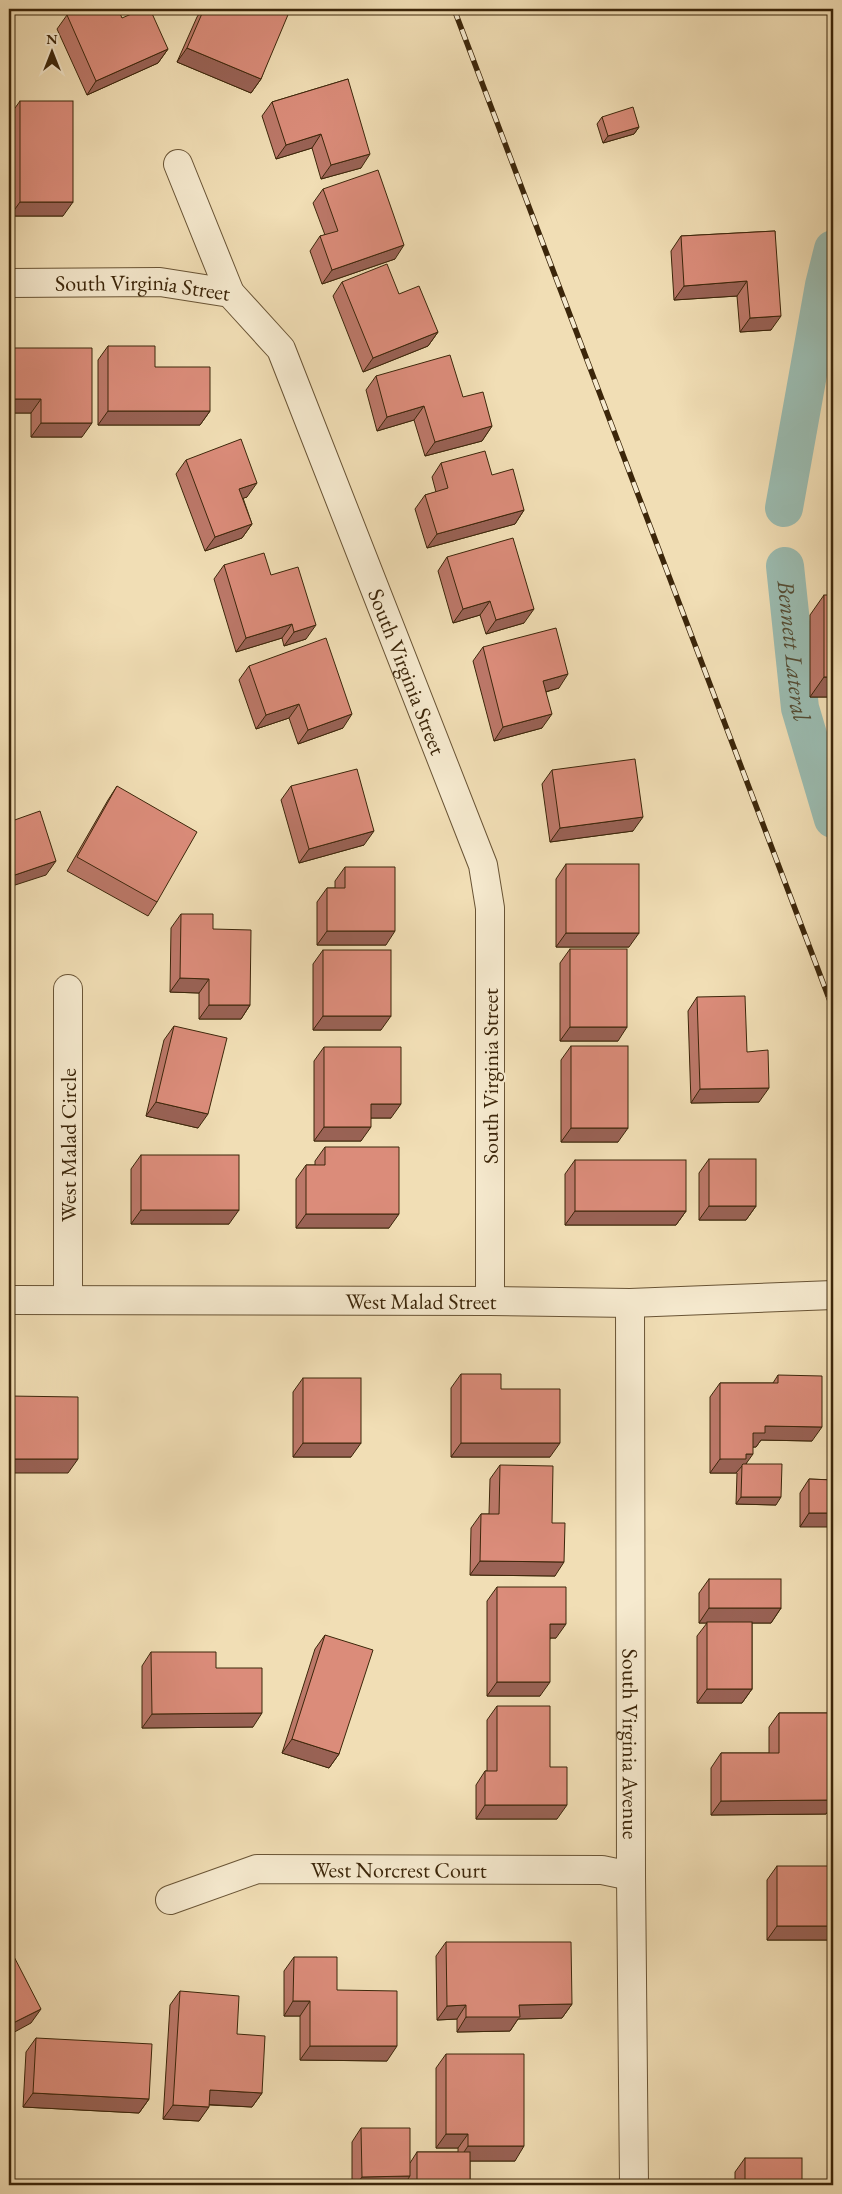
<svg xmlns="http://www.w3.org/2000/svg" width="842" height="2194" font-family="'EB Garamond',serif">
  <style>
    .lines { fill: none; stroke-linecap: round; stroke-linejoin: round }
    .canal { stroke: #9bbcb1; stroke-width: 38 }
    .minor-casing { stroke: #695435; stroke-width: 30 }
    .minor { stroke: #f6eacf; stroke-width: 28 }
    .rail-casing { stroke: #3c260a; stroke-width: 5.5 }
    .rail { stroke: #f6eacf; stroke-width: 4; stroke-dasharray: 11; stroke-linecap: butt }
    .wall { fill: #bc7869; stroke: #3c260a }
    .shaded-wall { fill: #996255; stroke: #3c260a }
    .building { fill: #db8c7a; stroke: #3c260a }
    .labels { text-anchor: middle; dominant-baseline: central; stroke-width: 4.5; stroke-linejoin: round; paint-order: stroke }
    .street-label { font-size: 22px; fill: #3c260a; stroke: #f6eacf }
    .water-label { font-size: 24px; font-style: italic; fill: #544c34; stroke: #f6eacf }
  </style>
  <rect width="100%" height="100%" fill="#f1deb5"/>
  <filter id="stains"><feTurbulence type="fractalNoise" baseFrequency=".004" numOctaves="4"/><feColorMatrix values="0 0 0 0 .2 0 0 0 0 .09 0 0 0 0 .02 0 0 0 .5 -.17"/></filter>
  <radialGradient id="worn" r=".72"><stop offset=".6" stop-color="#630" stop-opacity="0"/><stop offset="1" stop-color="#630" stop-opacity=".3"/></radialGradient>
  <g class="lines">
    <g class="canal">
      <path d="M784,508L824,285L833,249"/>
      <path id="s1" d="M785,566L800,708L833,819"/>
    </g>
    <g class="minor-casing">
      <g id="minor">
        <path d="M178,164L230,293"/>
        <path id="s2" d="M9,283L160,282L230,293L281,349L483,865L490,908V1301"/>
        <path d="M68,989V1300"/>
        <path id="s3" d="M9,1300L490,1301L630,1303L833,1295"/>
        <path id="s4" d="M630,1303L631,1876L634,2185"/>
        <path id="s5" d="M170,1900L257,1869L602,1870L631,1876"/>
      </g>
    </g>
    <use href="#minor" class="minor"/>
    <g class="rail-casing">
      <path id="rail" d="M454,9L833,1009"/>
    </g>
    <use href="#rail" class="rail"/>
  </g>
  <g class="wall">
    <path d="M202,9H220L229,13L231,9H287L261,79L251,93L177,62L197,17Z"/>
    <path d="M67,15L122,18L168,49L158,63L87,95L57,29Z"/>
    <path d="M348,79L361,168L321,179L312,148L276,159L262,116L272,102Z"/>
    <path d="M20,101L63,216H10V115Z"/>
    <path d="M602,117L639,127L634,134L603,143L597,124Z"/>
    <path d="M323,189L395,259L322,284L310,251L320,236L325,235L313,203Z"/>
    <path d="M775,231L771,330L740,332L737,296L674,300L671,251L681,236Z"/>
    <path d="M342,282L399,294L438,332L428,346L363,372L333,296Z"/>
    <path d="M108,346L155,367L210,411L200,425H98V360Z"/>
    <path d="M10,348L82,437H31V413H9V349Z"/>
    <path d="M376,376L463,397L492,426L482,441L425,456L414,420L377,431L366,390Z"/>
    <path d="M186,460L247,497L243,498L252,524L242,538L205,551L176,474Z"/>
    <path d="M441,463L492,475L524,510L515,524L427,548L415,509L425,495L436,492L432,477Z"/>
    <path d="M447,557L524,623L486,634L480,615L453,623L438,571Z"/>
    <path d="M224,565L271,575L306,639L284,646L282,638L236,652L214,579Z"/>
    <path d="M824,595L833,697H810V615Z"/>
    <path d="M483,647L559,688L546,692L542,728L494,741L473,661Z"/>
    <path d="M249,666L343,728L298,744L289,718L256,729L239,680Z"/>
    <path d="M552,770L633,831L550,842L542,784Z"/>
    <path d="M117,786L157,902L148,916L67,871L108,800Z"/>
    <path d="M291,786L364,845L299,863L281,800Z"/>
    <path d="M566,864L629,947H556V879Z"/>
    <path d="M345,867L386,945H317V902L327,888H335V881Z"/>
    <path d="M181,914L250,1005L241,1019H199V993L170,992L171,928Z"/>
    <path d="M570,949L618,1041H560V963Z"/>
    <path d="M323,950L381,1030H313V964Z"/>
    <path d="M697,997L747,1052L759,1102L691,1103L688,1011Z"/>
    <path d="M174,1026L198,1128L146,1116L164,1040Z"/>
    <path d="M571,1046L618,1142H561V1060Z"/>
    <path d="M324,1047L391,1118H371L361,1141H314V1061Z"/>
    <path d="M325,1147L389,1228H296V1179L306,1165H315V1161Z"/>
    <path d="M141,1155L229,1224H131V1169Z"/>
    <path d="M709,1159L756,1206L746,1220H699V1173Z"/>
    <path d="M575,1160L686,1211L676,1225H565V1174Z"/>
    <path d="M461,1374L550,1457H451V1388Z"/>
    <path d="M778,1375L812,1441L761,1440L756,1447H753L746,1464L776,1505L736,1504L737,1473H710V1397L720,1383H773Z"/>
    <path d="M303,1378L351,1457H293V1392Z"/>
    <path d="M500,1465L552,1523L555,1576L470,1575L471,1528L481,1514H489L490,1479Z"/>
    <path d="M809,1479L833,1480L800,1527V1493Z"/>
    <path d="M709,1579L781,1608L771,1623H752V1689L742,1703H697V1636L707,1623H699V1593Z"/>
    <path d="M497,1587L556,1638H550L540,1696H487V1601Z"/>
    <path d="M325,1635L339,1754L329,1768L282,1753L315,1649Z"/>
    <path d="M151,1652L253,1727L142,1728V1666Z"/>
    <path d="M497,1706L550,1767L557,1819H476V1785L485,1771H487V1720Z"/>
    <path d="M779,1713H833V1804L826,1814L711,1815V1768L721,1753H769V1727Z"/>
    <path d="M777,1866L833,1940H767V1880Z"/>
    <path d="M446,1942L572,2004L562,2018L518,2019L510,2031L457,2032V2019L437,2020L436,1956Z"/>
    <path d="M294,1957L337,1990L387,2061L300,2060V2016H284V1971Z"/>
    <path d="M180,1991L237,2034L262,2093L252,2107L209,2105L199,2121L163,2119L170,2005Z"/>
    <path d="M36,2038L149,2099L139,2113L23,2107L26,2052Z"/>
    <path d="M446,2054L515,2161H470V2185H408V2180L404,2185H352V2142L361,2128L410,2163L417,2152H458V2148H436V2068Z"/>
    <path d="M745,2158L802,2185H735V2172Z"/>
  </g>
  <g class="shaded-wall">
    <path d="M187,48L261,79L251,93L177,62Z"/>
    <path d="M168,49L158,63L87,95L96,81Z"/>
    <path d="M639,127L634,134L603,143L608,136Z"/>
    <path d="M321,134L312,148L276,159L286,145Z"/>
    <path d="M370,154L361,168L321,179L331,165Z"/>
    <path d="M20,202H73L63,216H10Z"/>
    <path d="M404,245L395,259L322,284L332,270Z"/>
    <path d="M747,281L737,296L674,300L684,286Z"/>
    <path d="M781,316L771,330L740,332L750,318Z"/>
    <path d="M438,332L428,346L363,372L373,358Z"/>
    <path d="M10,399H41L31,413H9V400Z"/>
    <path d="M424,406L414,420L377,431L387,417Z"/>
    <path d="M108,411H210L200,425H98Z"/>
    <path d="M41,423H92L82,437H31Z"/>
    <path d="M492,426L482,441L425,456L435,442Z"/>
    <path d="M257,483L247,497L229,503L239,489Z"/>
    <path d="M524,510L515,524L427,548L437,534Z"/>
    <path d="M252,524L242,538L205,551L215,537Z"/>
    <path d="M490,601L480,615L453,623L463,609Z"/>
    <path d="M534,609L524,623L486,634L496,620Z"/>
    <path d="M292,624L282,638L236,652L246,638Z"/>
    <path d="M316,625L306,639L284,646L294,632Z"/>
    <path d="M568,674L559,688L534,695L543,681Z"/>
    <path d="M824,677H833V697H810Z"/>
    <path d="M299,704L289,718L256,729L266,715Z"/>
    <path d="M352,714L343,728L298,744L308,730Z"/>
    <path d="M552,714L542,728L494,741L503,727Z"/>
    <path d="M643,817L633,831L550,842L560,828Z"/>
    <path d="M374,831L364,845L299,863L309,849Z"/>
    <path d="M56,861L46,875L9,887V877Z"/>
    <path d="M327,931H395L386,945H317Z"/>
    <path d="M566,933H639L629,947H556Z"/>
    <path d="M180,978L209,979L199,993L170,992Z"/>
    <path d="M209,1005H250L241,1019H199Z"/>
    <path d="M323,1016H391L381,1030H313Z"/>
    <path d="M570,1027H627L618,1041H560Z"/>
    <path d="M769,1088L759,1102L691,1103L700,1089Z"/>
    <path d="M156,1102L208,1114L198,1128L146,1116Z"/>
    <path d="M371,1104H401L391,1118H361Z"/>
    <path d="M324,1127H371L361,1141H314Z"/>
    <path d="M571,1128H628L618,1142H561Z"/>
    <path d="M709,1206H756L746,1220H699Z"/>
    <path d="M141,1210H239L229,1224H131Z"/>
    <path d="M575,1211H686L676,1225H565Z"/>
    <path d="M306,1214H399L389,1228H296Z"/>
    <path d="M765,1426L822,1427L812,1441L761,1440L756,1447H743L753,1433Z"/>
    <path d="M303,1443H361L351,1457H293Z"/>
    <path d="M461,1443H560L550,1457H451Z"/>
    <path d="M746,1454H753L743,1468L742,1466L736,1473H710L720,1459Z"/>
    <path d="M9,1459H78L68,1473H9Z"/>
    <path d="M741,1497H781L776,1505L736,1504Z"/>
    <path d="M809,1513H833V1527H800Z"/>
    <path d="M480,1561L564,1562L555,1576L470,1575Z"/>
    <path d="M709,1608H781L771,1623H699Z"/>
    <path d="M550,1624H566L556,1638H540Z"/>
    <path d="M497,1682H550L540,1696H487Z"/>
    <path d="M707,1689H752L742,1703H697Z"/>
    <path d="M262,1713L253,1727L142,1728L152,1714Z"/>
    <path d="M292,1739L339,1754L329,1768L282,1753Z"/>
    <path d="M833,1800V1804L826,1814L711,1815L721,1801Z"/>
    <path d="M485,1805H567L557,1819H476Z"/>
    <path d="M777,1926H833V1940H767Z"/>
    <path d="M293,2001H310L300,2016H284Z"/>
    <path d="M572,2004L562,2018L518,2019L510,2031L457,2032L466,2017L519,2005Z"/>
    <path d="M466,2005L457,2019L437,2020L447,2006Z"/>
    <path d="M41,2009L31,2023L9,2035V2025Z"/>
    <path d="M310,2046H397L387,2061L300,2060Z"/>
    <path d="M210,2090L262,2093L252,2107L200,2104Z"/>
    <path d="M33,2093L149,2099L139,2113L23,2107Z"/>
    <path d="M173,2105L209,2107L199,2121L163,2119Z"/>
    <path d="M446,2134H468L458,2148H436Z"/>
    <path d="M468,2146H524L515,2161H458Z"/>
    <path d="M410,2176L404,2185H356L362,2177Z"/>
  </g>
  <g class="building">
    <path d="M79,9H118L122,18L143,9H150L168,49L96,81L67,15Z"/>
    <path d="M204,9H220L232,14L235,9H287L290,10L261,79L187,48Z"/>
    <path d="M348,79L370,154L331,165L321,134L286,145L272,102Z"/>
    <rect x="20" y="101" width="53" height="101"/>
    <path d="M633,107L639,127L608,136L602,117Z"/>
    <path d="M378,170L404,245L332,270L320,236L338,231L323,189Z"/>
    <path d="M775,231L781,316L750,318L747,281L684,286L681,236Z"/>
    <path d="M387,264L399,294L419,286L438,332L373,358L342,282Z"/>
    <path d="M108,346H155V367H210V411H108Z"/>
    <path d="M10,348H92V423H41V399H10Z"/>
    <path d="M450,355L463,397L483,392L492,426L435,442L424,406L387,417L376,376Z"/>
    <path d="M241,439L257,483L239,489L252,524L215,537L186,460Z"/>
    <path d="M485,451L492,475L513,469L524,510L437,534L425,495L448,488L441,463Z"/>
    <path d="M513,538L534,609L496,620L490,601L463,609L447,557Z"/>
    <path d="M264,553L271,575L298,567L316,625L294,632L292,624L246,638L224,565Z"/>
    <rect x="824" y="595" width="9" height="82"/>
    <path d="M556,628L568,674L543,681L552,714L503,727L483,647Z"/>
    <path d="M326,638L352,714L308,730L299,704L266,715L249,666Z"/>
    <path d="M635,759L643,817L560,828L552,770Z"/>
    <path d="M357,769L374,831L309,849L291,786Z"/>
    <path d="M117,786L197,832L157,902L77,857Z"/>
    <path d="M40,811L56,861L9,877V822Z"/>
    <rect x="566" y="864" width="73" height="69"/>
    <path d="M345,867H395V931H327V888H345Z"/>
    <path d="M181,914H213V929L251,930L250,1005H209V979L180,978Z"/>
    <rect x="570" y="949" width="57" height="78"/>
    <rect x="323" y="950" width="68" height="66"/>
    <path d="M745,996L747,1052L768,1050L769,1088L700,1089L697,997Z"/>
    <path d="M174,1026L227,1038L208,1114L156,1102Z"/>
    <rect x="571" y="1046" width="57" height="82"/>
    <path d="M324,1047H401V1104H371V1127H324Z"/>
    <path d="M325,1147H399V1214H306V1165H325Z"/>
    <rect x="141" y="1155" width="98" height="55"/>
    <rect x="709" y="1159" width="47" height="47"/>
    <rect x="575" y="1160" width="111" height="51"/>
    <path d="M461,1374H501V1389H560V1443H461Z"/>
    <path d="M778,1375L822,1376V1427L765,1426V1433H753V1454H746V1459H720V1383H778Z"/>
    <rect x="303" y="1378" width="58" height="65"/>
    <path d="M9,1396L78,1397V1459H9Z"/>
    <path d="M743,1464H782L781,1497H741L742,1465Z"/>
    <path d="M500,1465L553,1466L552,1523H565L564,1562L480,1561L481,1514H499Z"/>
    <path d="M809,1479L833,1480V1513H809Z"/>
    <rect x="709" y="1579" width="72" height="29"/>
    <path d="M497,1587H566V1624H550V1682H497Z"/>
    <rect x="707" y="1622" width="45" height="67"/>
    <path d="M325,1635L373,1650L339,1754L292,1739Z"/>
    <path d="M151,1652H216V1668H262V1713L152,1714Z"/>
    <path d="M497,1706H550V1767H567V1805H485V1771H497Z"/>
    <path d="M779,1713H833V1800L721,1801V1753H779Z"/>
    <rect x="777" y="1866" width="56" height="60"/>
    <path d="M446,1942H571L572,2004L519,2005L520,2017H466V2005L447,2006Z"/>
    <path d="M9,1947L41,2009L9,2025Z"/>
    <path d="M294,1957H337V1990L397,1991V2046H310V2001H293Z"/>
    <path d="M180,1991L239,1996L237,2034L265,2036L262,2093L210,2090L209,2107L173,2105Z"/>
    <path d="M36,2038L152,2044L149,2099L33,2093Z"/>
    <path d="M446,2054H524V2146H468V2134H446Z"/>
    <path d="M361,2128H410V2176L362,2177Z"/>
    <rect x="417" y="2152" width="53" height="33"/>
    <rect x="745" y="2158" width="57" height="27"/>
  </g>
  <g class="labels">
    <g class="street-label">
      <text stroke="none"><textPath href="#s2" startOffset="134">South Virginia Street</textPath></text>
      <text stroke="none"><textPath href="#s2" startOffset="644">South Virginia Street</textPath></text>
      <text transform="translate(490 1076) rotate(-90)">South Virginia Street</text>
      <text transform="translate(68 1145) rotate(-90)">West Malad Circle</text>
      <text stroke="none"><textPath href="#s3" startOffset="412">West Malad Street</textPath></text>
      <text stroke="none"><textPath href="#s4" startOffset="441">South Virginia Avenue</textPath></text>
      <text stroke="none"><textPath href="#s5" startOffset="234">West Norcrest Court</textPath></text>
    </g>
    <g class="water-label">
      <text stroke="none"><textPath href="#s1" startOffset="85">Bennett Lateral</textPath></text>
    </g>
  </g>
  <rect width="842" height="2194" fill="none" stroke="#f1deb5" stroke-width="30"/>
  <rect x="10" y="10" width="822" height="2174" fill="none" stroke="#3c260a" stroke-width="2.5"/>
  <rect x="15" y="15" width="812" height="2164" fill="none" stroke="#3c260a"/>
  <g transform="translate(52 52)" stroke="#f6eacf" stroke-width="4" paint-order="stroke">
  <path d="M0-4L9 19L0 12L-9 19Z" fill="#3c260a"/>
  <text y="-8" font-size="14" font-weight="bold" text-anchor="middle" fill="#3c260a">N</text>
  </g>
  <rect width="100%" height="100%" filter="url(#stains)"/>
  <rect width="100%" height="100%" fill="url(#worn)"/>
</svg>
